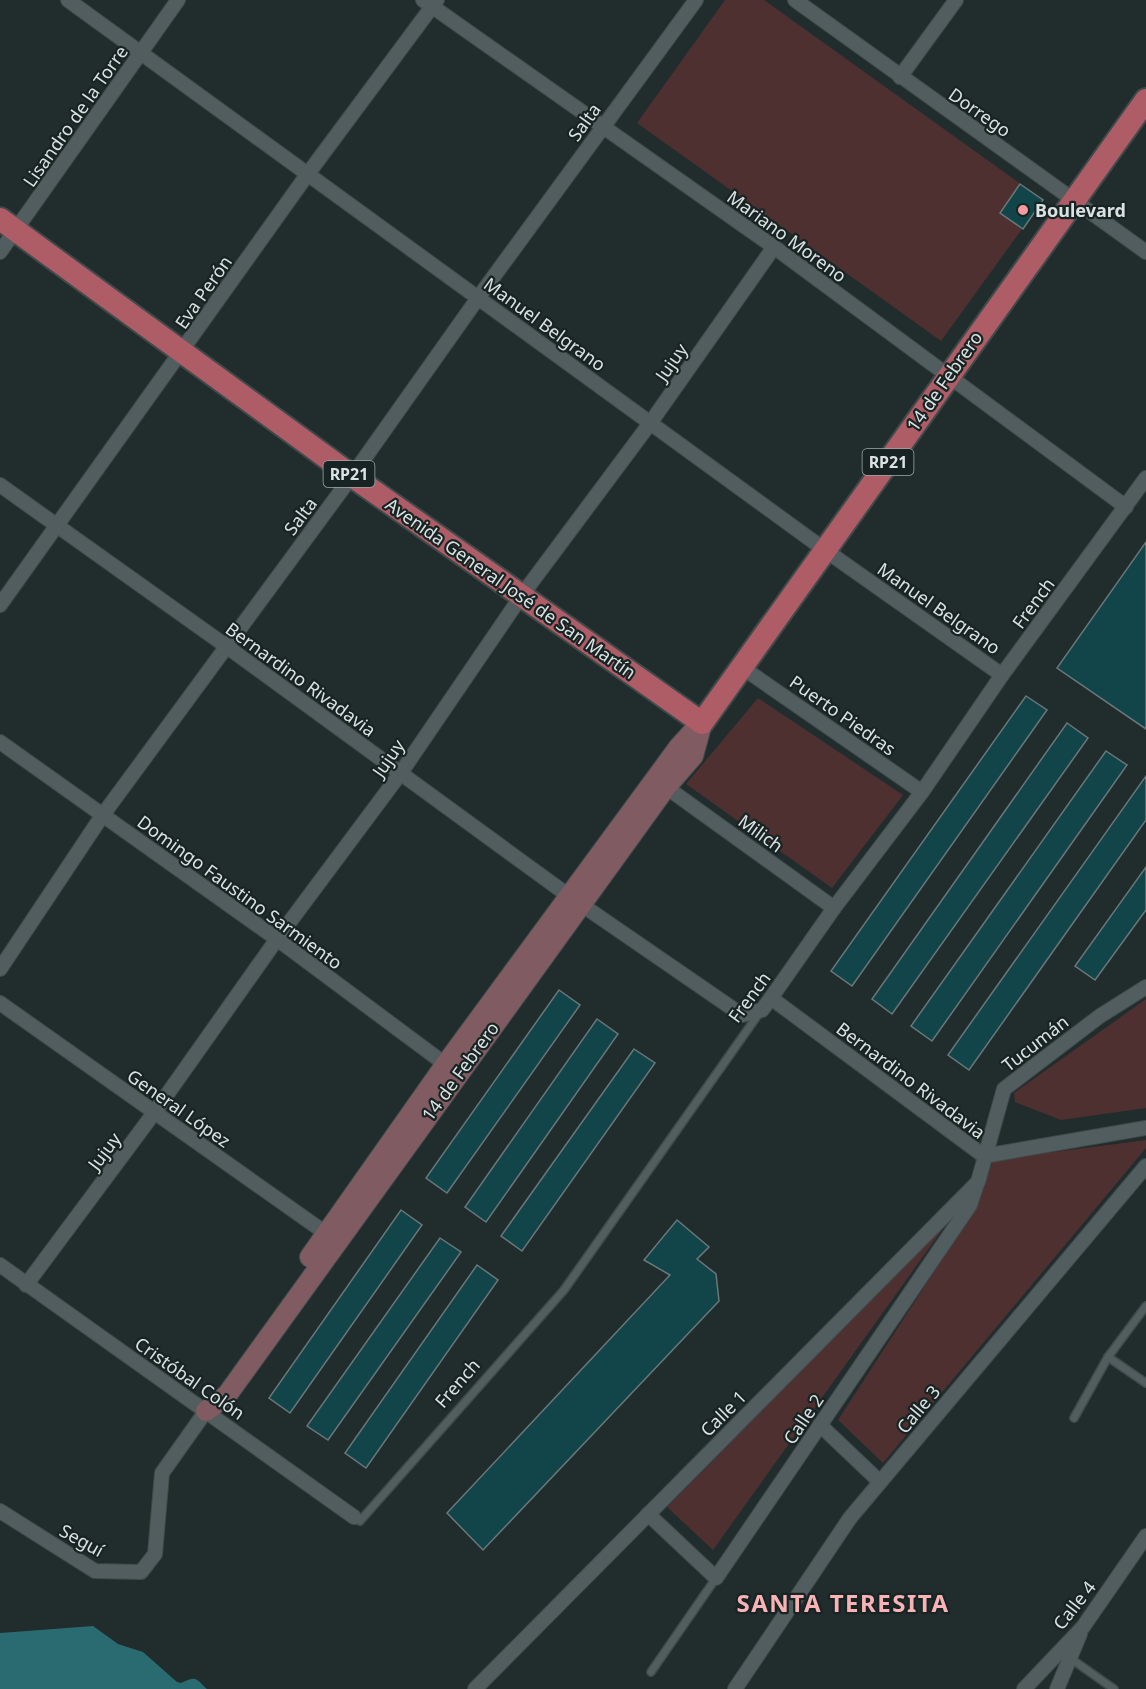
<svg xmlns="http://www.w3.org/2000/svg" width="1146" height="1689" font-family="'Noto Sans',sans-serif">
  <style>
    .green { fill: #4e3031 }
    .water { fill: #296b71 }
    .building { fill: #114549; stroke: #6b7778; stroke-width: 1.5 }
    .lines { fill: none; stroke-linecap: round; stroke-linejoin: round }
    .service-casing { stroke: #404a4a; stroke-width: 10 }
    .minor-casing { stroke: #404a4a; stroke-width: 16 }
    .secondary-casing { stroke: #404a4a; stroke-width: 22 }
    .primary-casing { stroke: #404a4a; stroke-width: 26 }
    .service { stroke: #515d5e; stroke-width: 7 }
    .minor { stroke: #515d5e; stroke-width: 14 }
    .secondary { stroke: #805c62; stroke-width: 20 }
    .primary { stroke: #ae5c66; stroke-width: 22 }
    .poi-dot { fill: #f49b9f; stroke: #182323; stroke-width: 2 }
    .labels { text-anchor: middle; dominant-baseline: central; stroke-width: 4.5; stroke-linejoin: round; paint-order: stroke }
    .shield { fill: #182323; stroke: #a0a9a9; stroke-width: 1.5 }
    .shield-label { font-size: 16px; font-weight: bold; fill: #dbe2e2 }
    .street-label { font-size: 18px; fill: #dbe2e2; stroke: #182323 }
    .poi-label { font-size: 18px; font-weight: bold; fill: #dbe2e2; stroke: #182323; text-anchor: start }
    .district-label { font-size: 24px; font-weight: bold; letter-spacing: 1.5px; fill: #f7b3b5; stroke: #182323 }
  </style>
  <rect width="100%" height="100%" fill="#212c2d"/>
  <g class="green">
    <path d="M725,0H764L1043,200L941,341L637,123Z"/>
    <path d="M758,698L903,795L832,888L686,784Z"/>
    <path d="M1146,999V1108L1061,1120L1015,1102L1014,1093Z"/>
    <path d="M1146,1140V1148L883,1463L838,1420L976,1207L993,1160Z"/>
    <path d="M947,1223L713,1550L667,1507Z"/>
  </g>
  <path class="water" d="M93,1626L118,1644L143,1652L177,1682L181,1683C196,1676 195,1677 207,1689H0V1633Z"/>
  <g class="building">
    <path d="M1020,184L1043,200L1023,229L1000,213Z"/>
    <path d="M1146,542V729L1057,668Z"/>
    <path d="M1026,696L1047,710L852,986L831,971Z"/>
    <path d="M1067,723L1088,738L892,1014L872,999Z"/>
    <path d="M1106,751L1127,765L932,1041L911,1026Z"/>
    <path d="M1146,776V820L969,1070L948,1055Z"/>
    <path d="M1146,867V910L1095,980L1075,966Z"/>
    <path d="M559,990L580,1005L447,1193L426,1178Z"/>
    <path d="M597,1019L618,1034L486,1222L465,1207Z"/>
    <path d="M634,1049L655,1063L522,1251L501,1236Z"/>
    <path d="M401,1210L422,1225L290,1413L269,1398Z"/>
    <path d="M677,1220L709,1247L697,1259L716,1274L719,1301L483,1550L447,1513L670,1275L644,1260Z"/>
    <path d="M440,1238L461,1252L328,1440L307,1426Z"/>
    <path d="M477,1265L498,1280L366,1468L345,1453Z"/>
  </g>
  <g class="lines">
    <g class="service-casing">
      <g id="service">
        <path d="M1108,1357L1146,1383"/>
        <path d="M1074,1418L1108,1357L1146,1306"/>
        <path d="M354,1517L360,1521L564,1290L760,1012"/>
        <path d="M1070,1658L1114,1689"/>
        <path d="M651,1672L716,1578"/>
      </g>
    </g>
    <g class="minor-casing">
      <g id="minor">
        <path d="M68,0L825,550L1002,675"/>
        <path d="M423,0L774,247L1126,507"/>
        <path d="M795,0L1146,252"/>
        <path d="M900,77L956,0"/>
        <path d="M0,252L178,0"/>
        <path d="M0,485L226,646L569,896L742,1015L762,1010L771,998L834,908L922,792L1002,675L1146,478"/>
        <path d="M0,605L307,175L437,0"/>
        <path d="M743,668L922,792"/>
        <path d="M0,742L277,939L453,1070"/>
        <path d="M666,787L834,908"/>
        <path d="M0,969L102,816L352,476L478,298L696,0"/>
        <path d="M771,998L984,1156L1146,1128"/>
        <path d="M0,1003L334,1239"/>
        <path d="M0,1265L354,1517"/>
        <path d="M26,1285L154,1113L277,939L400,774L522,595L651,422L774,247"/>
        <path d="M820,1425L880,1482"/>
        <path d="M0,1511L95,1571L141,1572L155,1554L162,1473L206,1411"/>
        <path d="M648,1514L716,1578L970,1205L976,1187"/>
        <path d="M475,1689L978,1182L1004,1089L1100,1016L1146,987"/>
        <path d="M735,1689L850,1518L1146,1166"/>
        <path d="M1024,1689L1083,1627L1146,1536"/>
        <path d="M1057,1689L1080,1634"/>
      </g>
    </g>
    <g class="secondary-casing">
      <g id="secondary">
        <path d="M310,1257L446,1064L679,747L700,724"/>
        <path d="M206,1411L227,1395L666,787L693,756L702,723"/>
      </g>
    </g>
    <g class="primary-casing">
      <path id="primary" d="M0,219L352,476L702,723L1146,100"/>
    </g>
    <use href="#service" class="service"/>
    <use href="#minor" class="minor"/>
    <use href="#secondary" class="secondary"/>
    <use href="#primary" class="primary"/>
  </g>
  <circle class="poi-dot" cx="1023" cy="210" r="6"/>
  <g class="labels">
    <g class="shield">
      <rect x="862.5" y="449" width="51" height="26" rx="4.5"/>
      <rect x="323.5" y="461" width="51" height="26" rx="4.5"/>
    </g>
    <g class="shield-label">
      <text x="888" y="462">RP21</text>
      <text x="349" y="474">RP21</text>
    </g>
    <g class="street-label">
      <text transform="translate(980 112) rotate(35)">Dorrego</text>
      <text transform="translate(75 116) rotate(-55)">Lisandro de la Torre</text>
      <text transform="translate(584 122) rotate(-54)">Salta</text>
      <text transform="translate(787 236) rotate(36)">Mariano Moreno</text>
      <text transform="translate(203 292) rotate(-55)">Eva Perón</text>
      <text transform="translate(545 324) rotate(36)">Manuel Belgrano</text>
      <text transform="translate(671 362) rotate(-55)">Jujuy</text>
      <text transform="translate(944 381) rotate(-55)">14 de Febrero</text>
      <text transform="translate(300 516) rotate(-53)">Salta</text>
      <text transform="translate(511 588) rotate(35)">Avenida General José de San Martín</text>
      <text transform="translate(1033 603) rotate(-54)">French</text>
      <text transform="translate(939 608) rotate(35)">Manuel Belgrano</text>
      <text transform="translate(301 679) rotate(36)">Bernardino Rivadavia</text>
      <text transform="translate(843 715) rotate(35)">Puerto Piedras</text>
      <text transform="translate(388 758) rotate(-55)">Jujuy</text>
      <text transform="translate(761 833) rotate(36)">Milich</text>
      <text transform="translate(240 892) rotate(36)">Domingo Faustino Sarmiento</text>
      <text transform="translate(749 997) rotate(-54)">French</text>
      <text transform="translate(1035 1043) rotate(-38)">Tucumán</text>
      <text transform="translate(460 1071) rotate(-54)">14 de Febrero</text>
      <text transform="translate(911 1080) rotate(37)">Bernardino Rivadavia</text>
      <text transform="translate(179 1108) rotate(35)">General López</text>
      <text transform="translate(104 1151) rotate(-53)">Jujuy</text>
      <text transform="translate(190 1378) rotate(35)">Cristóbal Colón</text>
      <text transform="translate(457 1383) rotate(-49)">French</text>
      <text transform="translate(918 1409) rotate(-50)">Calle 3</text>
      <text transform="translate(723 1413) rotate(-45)">Calle 1</text>
      <text transform="translate(803 1419) rotate(-56)">Calle 2</text>
      <text transform="translate(82 1540) rotate(29)">Seguí</text>
      <text transform="translate(1074 1605) rotate(-52)">Calle 4</text>
    </g>
    <g class="poi-label">
      <text x="1035" y="210">Boulevard</text>
    </g>
    <g class="district-label">
      <text x="843" y="1602">SANTA TERESITA</text>
    </g>
  </g>
</svg>
